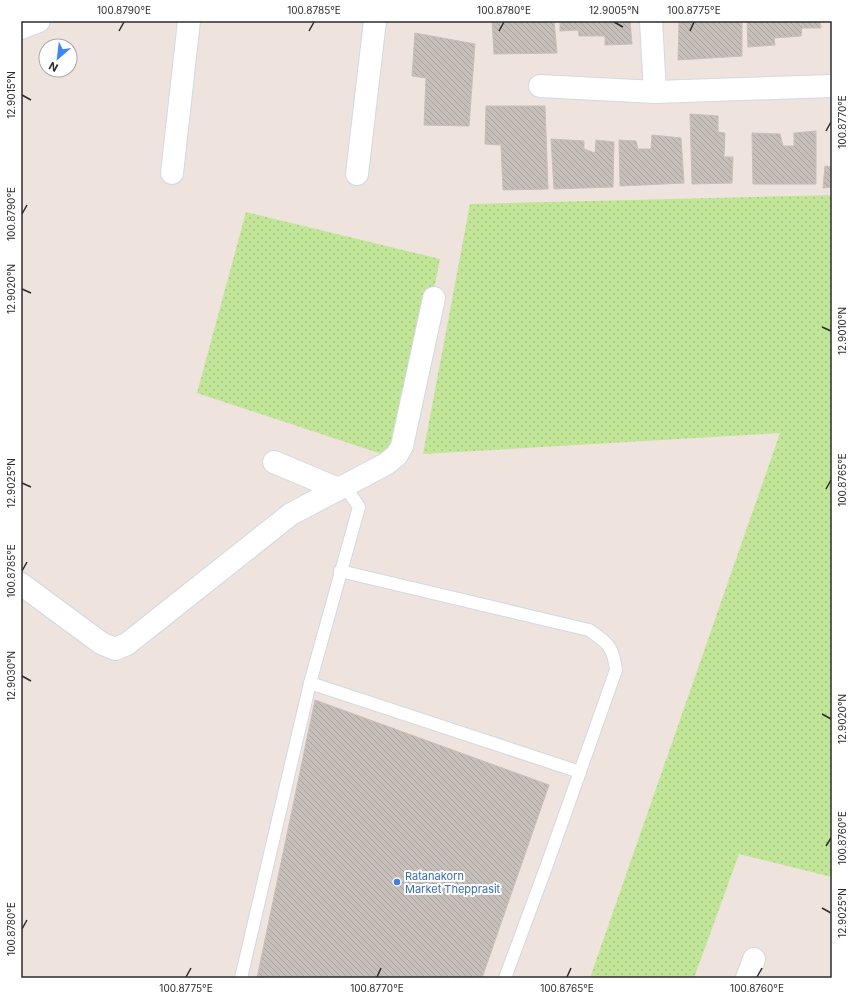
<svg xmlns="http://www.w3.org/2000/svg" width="853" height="999" font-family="Inter,sans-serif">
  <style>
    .grass { fill: url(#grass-dots) }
    .building { fill: url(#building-back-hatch); stroke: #c9bfb6 }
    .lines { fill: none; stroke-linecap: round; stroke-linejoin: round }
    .service-casing { stroke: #d2d9e5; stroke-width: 14 }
    .minor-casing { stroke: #d2d9e5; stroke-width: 24 }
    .service { stroke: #fff; stroke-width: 12 }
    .minor { stroke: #fff; stroke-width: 22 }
    .ticks { fill: none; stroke: #2b2b2b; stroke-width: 1.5 }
    .shop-dot { fill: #3f7fe0; stroke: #fff; stroke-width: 1.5 }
    .labels { text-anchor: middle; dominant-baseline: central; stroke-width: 4; stroke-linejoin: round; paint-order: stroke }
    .shop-label { font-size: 11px; fill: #366cbe; stroke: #fff; text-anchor: start }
    .neatline { fill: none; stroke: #2b2b2b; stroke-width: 1.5 }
    .ticks-label { font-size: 10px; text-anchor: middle; fill: #2b2b2b }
  </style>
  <defs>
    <pattern id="grass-dots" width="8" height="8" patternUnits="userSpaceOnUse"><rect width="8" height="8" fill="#c2e698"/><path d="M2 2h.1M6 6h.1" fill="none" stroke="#a7c583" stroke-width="1.8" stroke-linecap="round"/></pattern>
    <pattern id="building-back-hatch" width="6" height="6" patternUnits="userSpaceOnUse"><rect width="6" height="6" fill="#c6bfb9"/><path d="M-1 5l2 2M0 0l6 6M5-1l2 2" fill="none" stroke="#aaa49f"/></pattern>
  </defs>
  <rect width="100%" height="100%" fill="#eee3dd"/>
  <g class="grass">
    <path d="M832,195V877L739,854L694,978H590L780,433L423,454L470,204Z"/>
    <path d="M246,212L440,259L400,460L197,393Z"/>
  </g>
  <g class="building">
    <path d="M492,21H554L557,53L494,54Z"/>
    <path d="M560,21H630L632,44L605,45V36H579L578,30L560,31Z"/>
    <path d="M689,21H742V56L678,60L679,23Z"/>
    <path d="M747,21H820L821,28H802L801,36L774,38L775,45L748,47Z"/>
    <path d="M415,33L475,44L469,126L424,125L426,78L412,76Z"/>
    <path d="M486,106H545L548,189L503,190L501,145L485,144Z"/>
    <path d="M690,114L718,116V132L725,133L724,157H733L732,183L692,184Z"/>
    <path d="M816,131V184H753L752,133L780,134L783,146H794V133Z"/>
    <path d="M652,135L681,138L684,183L620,186L619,140L636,141L638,149H651Z"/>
    <path d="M551,139L584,141V149L595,153L596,140L614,142L613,187L554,189Z"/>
    <path d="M825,166L832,167V187L823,188Z"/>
    <path d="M315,700L549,785L482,978H257Z"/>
  </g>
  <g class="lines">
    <g class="service-casing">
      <g id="service">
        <path d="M344,485L359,507L310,683L580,772"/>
        <path d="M340,571L589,630C608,643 613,646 616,670L548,862L505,978"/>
        <path d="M241,978L310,683"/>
      </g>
    </g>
    <g class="minor-casing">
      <g id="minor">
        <path d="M651,21L655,92"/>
        <path d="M21,28L39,21"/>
        <path d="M540,86L655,92L832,86"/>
        <path d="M172,173L189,21"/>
        <path d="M357,174L375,21"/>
        <path d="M274,462L338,489"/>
        <path d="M21,584L101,643L115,649L127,644L291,514L386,464L397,455L402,446L434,298"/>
        <path d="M747,978L754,959"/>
      </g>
    </g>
    <use href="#service" class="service"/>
    <use href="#minor" class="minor"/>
  </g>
  <path class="ticks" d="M614,22L623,27M119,31L124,22M309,31L314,22M499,31L504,22M690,31L694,22M22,95L31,100M826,131L831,122M22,214L27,205M22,289L31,293M822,327L831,331M22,483L31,487M826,489L831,480M22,571L27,562M22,676L31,681M822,714L831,719M826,846L831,838M822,908L831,913M22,929L27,920M186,977L191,968M377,977L381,968M567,977L571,968M757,977L762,968"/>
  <circle class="shop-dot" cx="397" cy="882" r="4"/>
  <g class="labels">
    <g class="shop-label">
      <text x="405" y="876">Ratanakorn<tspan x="405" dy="13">Market Thepprasit</tspan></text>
    </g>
  </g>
  <rect width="853" height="999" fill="none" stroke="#ffffff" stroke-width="44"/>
  <g transform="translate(58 58) rotate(208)"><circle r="19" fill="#ffffff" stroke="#aaaaaa"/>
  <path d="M0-3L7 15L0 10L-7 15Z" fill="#3986ff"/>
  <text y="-6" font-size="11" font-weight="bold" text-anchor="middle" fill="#2b2b2b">N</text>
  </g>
  <rect x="22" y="22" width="809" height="955" class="neatline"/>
  <g class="ticks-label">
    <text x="124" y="14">100.8790°E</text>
    <text x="314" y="14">100.8785°E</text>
    <text x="504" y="14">100.8780°E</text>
    <text x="614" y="14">12.9005°N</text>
    <text x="694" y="14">100.8775°E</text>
    <text transform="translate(11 95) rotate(-90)" y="4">12.9015°N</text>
    <text transform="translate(842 122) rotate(-90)" y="4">100.8770°E</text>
    <text transform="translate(11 214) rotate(-90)" y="4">100.8790°E</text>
    <text transform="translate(11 289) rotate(-90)" y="4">12.9020°N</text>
    <text transform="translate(842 331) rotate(-90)" y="4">12.9010°N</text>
    <text transform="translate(842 480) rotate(-90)" y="4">100.8765°E</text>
    <text transform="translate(11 483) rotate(-90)" y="4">12.9025°N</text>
    <text transform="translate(11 571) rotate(-90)" y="4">100.8785°E</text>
    <text transform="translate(11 676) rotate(-90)" y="4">12.9030°N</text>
    <text transform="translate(842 719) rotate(-90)" y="4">12.9020°N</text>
    <text transform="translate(842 838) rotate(-90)" y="4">100.8760°E</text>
    <text transform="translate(842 913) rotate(-90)" y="4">12.9025°N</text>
    <text transform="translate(11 929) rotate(-90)" y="4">100.8780°E</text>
    <text x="186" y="992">100.8775°E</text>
    <text x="377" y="992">100.8770°E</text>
    <text x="567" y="992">100.8765°E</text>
    <text x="757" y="992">100.8760°E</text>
  </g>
</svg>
